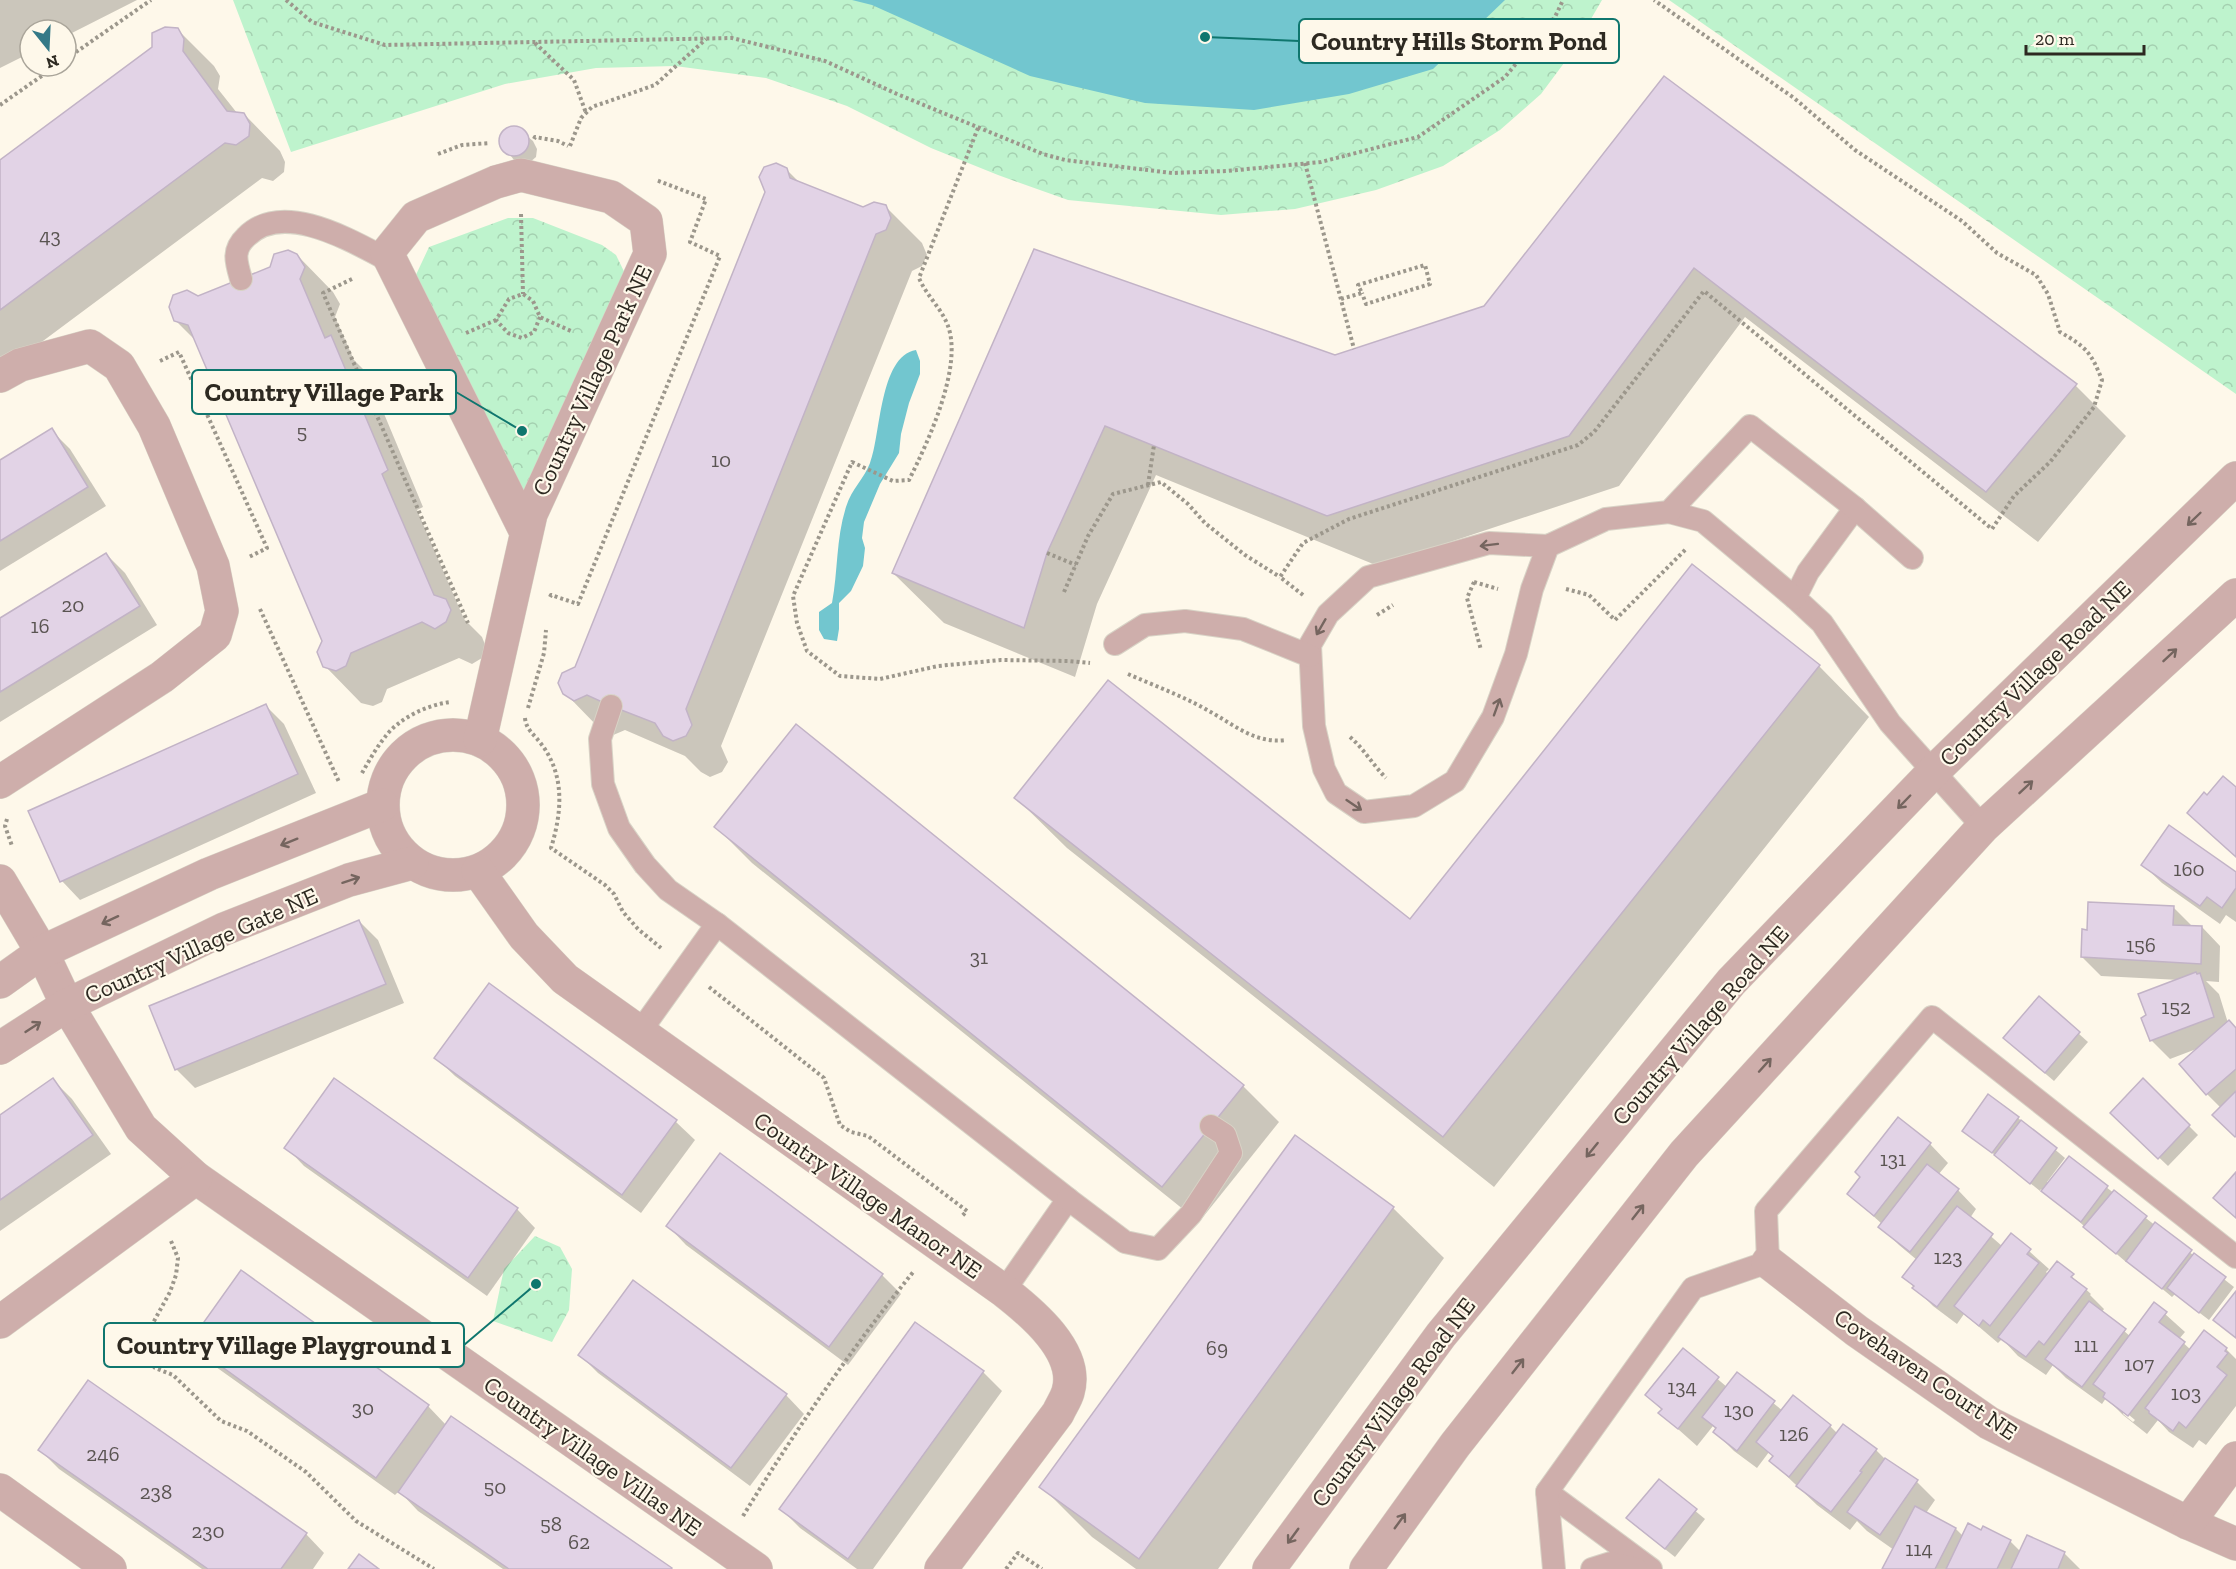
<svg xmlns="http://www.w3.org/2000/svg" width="2236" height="1569" font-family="'Zilla Slab',serif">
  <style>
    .park { fill: url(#park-crowns) }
    .water { fill: #72c6cf }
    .shadow { fill: #0003; fill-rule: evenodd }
    .building { fill: #e2d3e6; stroke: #c2b3c6; stroke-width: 1.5 }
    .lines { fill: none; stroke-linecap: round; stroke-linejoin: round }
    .service-casing { stroke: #d8d3c6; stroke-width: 24 }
    .minor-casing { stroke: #d8d3c6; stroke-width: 34 }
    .tertiary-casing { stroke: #d8d3c6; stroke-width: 34 }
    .path { stroke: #9c978c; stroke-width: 4; stroke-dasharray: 3 3; stroke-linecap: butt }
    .service { stroke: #ceaeab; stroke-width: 22 }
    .minor { stroke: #ceaeab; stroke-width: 33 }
    .tertiary { stroke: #ceaeab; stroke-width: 33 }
    .oneway { stroke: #75655f }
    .labels { text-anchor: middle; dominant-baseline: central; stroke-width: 4.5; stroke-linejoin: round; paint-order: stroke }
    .number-label { font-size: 21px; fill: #5a5452 }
    .street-label { font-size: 24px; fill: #2d2921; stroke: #fef8ea }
    .leader { fill: none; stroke: #0f766e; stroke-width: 2 }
    .callout-dot { fill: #0f766e; stroke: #fef8ea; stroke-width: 2 }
    .callout { fill: #fef8ea; stroke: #0f766e; stroke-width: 2 }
    .callout-label { font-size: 26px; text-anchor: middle; font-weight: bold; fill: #2d2921 }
  </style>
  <defs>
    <pattern id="park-crowns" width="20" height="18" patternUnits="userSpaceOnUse" patternTransform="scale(1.5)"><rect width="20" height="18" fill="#bef3cd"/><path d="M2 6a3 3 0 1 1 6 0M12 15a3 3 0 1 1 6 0" fill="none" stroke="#a4d0b0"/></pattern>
  </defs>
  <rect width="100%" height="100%" fill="#fef8ea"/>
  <g class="park">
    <path d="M233,0H1602L1570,55L1541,94L1500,130L1443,166L1376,190L1295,209L1221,215L1068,200L998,175L931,148L847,106L766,78L675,66L596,68L505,84L291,152Z"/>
    <path d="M1669,0H2236V394Z"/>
    <path d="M508,218H533L602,245L616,255L634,292L531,514L407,294L429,247Z"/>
    <path d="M535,1236L560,1247L572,1269L569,1310L552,1342L493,1321L504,1269Z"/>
  </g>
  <g class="water">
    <path d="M852,0H1505L1433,69L1349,94L1254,110L1145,103L1030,76L872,5Z"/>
    <path d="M916,350L920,361V374L909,403L901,434L899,453L880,484L864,522L862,538L865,548L863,566L851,591L839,603V629L837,641L824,639L819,630V612L832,603C838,572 836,538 846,507C852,488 864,479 870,463C881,436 879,356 916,350Z"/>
  </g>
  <g class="shadow">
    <path d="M0,0H137L66,36V30H30V53L0,68Z"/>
    <path d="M177,29L214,66L220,76L218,89L237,113L244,114L280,151L285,162L284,172L273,181L262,178L0,373V162Z"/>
    <path d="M1664,78L2076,386L2126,436L2038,542L1745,317L1619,486L1378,566L1156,475L1097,604L1075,677L944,623L893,573L1035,251L1335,357L1484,307Z"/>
    <path d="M516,127L533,141L537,149L536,157L529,163L521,164L514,160L500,142L502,134L508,129Z"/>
    <path d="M786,169L800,183L863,208L886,207L922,243L927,255L922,266L912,271L721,746L728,762L722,772L710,777L701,772L685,756L625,730L611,736L601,730L565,693Z"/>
    <path d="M297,255L333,292L340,304L335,317L354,360L367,373L423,507L417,510L464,619L482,637L486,647L482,658L472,664L459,658L387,689L382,702L373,706L361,703L325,666L324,641L196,341L175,320L198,297L271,268Z"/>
    <path d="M51,430L70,449L106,506L0,571V462Z"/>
    <path d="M106,554L125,573L157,625L0,722V620Z"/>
    <path d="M1819,666L1869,717L1494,1187L1067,848L1016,798L1411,921Z"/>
    <path d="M265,705L284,724L316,793L80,900L62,881Z"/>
    <path d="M716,827L1243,1086L1279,1122L1199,1222L752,863Z"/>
    <path d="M2143,865L2236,874V922L2226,915L2220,924L2162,883Z"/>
    <path d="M2174,908L2193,927H2202L2220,946L2219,982L2206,981L2219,994L2228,1023L2236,1029V1137L2215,1115L2221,1108L2207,1094L2199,1048L2170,1059L2151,1040L2180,980L2101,976L2082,957L2088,931Z"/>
    <path d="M359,921L378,940L404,1003L195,1088L176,1069Z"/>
    <path d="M490,985L676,1122L695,1140L641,1213L455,1076L436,1058Z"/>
    <path d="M2039,998L2088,1042L2054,1081L2014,1047Z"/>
    <path d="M53,1080L72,1099L111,1154L0,1231V1117Z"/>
    <path d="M2143,1080L2198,1135L2168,1166L2112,1113Z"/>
    <path d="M2018,1118L2065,1158L2047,1182L2049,1184L2069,1158L2234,1287L2209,1320L2175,1294L2172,1297L2128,1260L2126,1262L2041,1189L2040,1191L1964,1130Z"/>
    <path d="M1930,1144L1948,1163L1938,1175L1958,1190L1976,1209L1970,1218L2002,1246L2011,1235L2049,1269L2046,1272L2048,1274L2057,1263L2091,1294L2090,1295L2104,1309L2102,1312L2131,1337L2154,1304L2185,1332L2179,1339L2191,1350L2226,1349L2236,1359V1406L2206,1445L2199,1440L2193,1448L2169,1432L2158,1420L2147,1434L2123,1415L2106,1398L2102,1404L2066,1378L2053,1365L2046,1375L2018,1356L2002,1339L1998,1343L1964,1314L1957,1324L1933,1306L1904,1277L1917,1260L1899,1245L1880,1226L1882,1224L1849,1194ZM2123,1410L2135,1420L2133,1422L2123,1414Z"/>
    <path d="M286,1147L517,1209L535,1228L487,1296L304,1166Z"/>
    <path d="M720,1155L882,1275L901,1294L848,1365L686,1245L668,1226Z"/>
    <path d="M1393,1208L1444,1258L1218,1569H1136L1092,1537L1041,1486Z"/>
    <path d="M915,1324L983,1372L1002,1391L873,1569H857L800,1528L781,1509Z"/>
    <path d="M191,1343L428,1406L446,1425L451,1418L671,1569H503L418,1511L399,1491L395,1495L209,1362Z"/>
    <path d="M1683,1350L1727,1387L1737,1374L1783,1411L1830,1426L1837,1433L1876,1450L1888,1462L1917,1482L1935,1500L1926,1513L1956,1529L1963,1536L1982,1532L2010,1541L2021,1552L2064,1553L2080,1569H1884L1894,1550L1867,1531L1857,1521L1850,1530L1817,1505L1771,1461L1774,1458L1769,1452L1757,1468L1734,1451L1715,1432L1717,1430L1713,1426L1697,1446L1660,1413L1662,1410L1647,1395Z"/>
    <path d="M580,1355L786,1395L804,1414L750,1486L598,1373Z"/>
    <path d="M40,1450L306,1534L324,1553L313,1569H202L59,1469Z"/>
    <path d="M1659,1481L1705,1519L1675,1557L1637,1527Z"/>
  </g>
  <g class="building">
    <path d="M165,27L178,28L184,39L183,51L227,111L244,113L250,124L249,136L236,145L225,143L0,310V160L152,47V33Z"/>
    <path d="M1664,76L2077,384L1986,492L1694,268L1569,436L1327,516L1105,426L1047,553L1024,628L892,573L1034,249L1335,355L1484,306Z"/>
    <circle cx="514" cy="141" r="15"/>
    <path d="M776,163L787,168L790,178L863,207L874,202L886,205L891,218L886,230L876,234L686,709L692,725L686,736L673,741L663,736L655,723L611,706L587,695L574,701L563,694L558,683L562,673L575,667L765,192L759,177L764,167Z"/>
    <path d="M288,250L297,254L305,267L300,279L325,338L331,335L388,470L382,474L434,595L446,599L451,610L446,622L435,629L422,622L351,653L346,666L336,671L323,667L317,652L322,641L188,325L174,321L169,307L173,295L187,290L198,296L270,267L274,254Z"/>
    <path d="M52,428L88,487L0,541V460Z"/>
    <path d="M106,553L140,606L0,692V618Z"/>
    <path d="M1692,564L1820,665L1443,1137L1014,798L1108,680L1410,919Z"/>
    <path d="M266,704L298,774L60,882L28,811Z"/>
    <path d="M796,724L1244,1085L1162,1187L714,827Z"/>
    <path d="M2223,776L2236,787V857L2187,813L2204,792L2207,795Z"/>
    <path d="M2169,825L2236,872V888L2222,908L2207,897L2200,906L2141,865Z"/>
    <path d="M2088,902L2174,906L2173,925L2202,926L2201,964L2081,957L2082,929L2087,930Z"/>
    <path d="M359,920L386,984L175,1070L149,1006Z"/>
    <path d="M2196,972L2197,974L2200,973L2214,1017L2150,1041L2141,1018L2146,1015L2138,994Z"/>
    <path d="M489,983L677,1120L622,1195L434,1058Z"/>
    <path d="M2039,996L2080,1032L2045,1073L2003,1038Z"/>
    <path d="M2229,1020L2236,1028V1069L2206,1095L2179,1064Z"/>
    <path d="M53,1078L93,1135L0,1200V1115Z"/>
    <path d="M334,1078L518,1208L468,1278L284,1148Z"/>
    <path d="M2143,1078L2190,1125L2158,1159L2110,1113Z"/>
    <path d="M2236,1091V1136L2235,1137L2212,1115Z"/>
    <path d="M1988,1094L2019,1117L1992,1153L1962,1131Z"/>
    <path d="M1898,1117L1931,1143L1874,1216L1847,1194L1860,1177L1855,1172Z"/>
    <path d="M2021,1120L2057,1148L2030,1184L1994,1155Z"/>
    <path d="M1295,1135L1394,1207L1139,1559L1039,1487Z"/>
    <path d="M720,1153L883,1274L829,1347L666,1226Z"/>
    <path d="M2069,1156L2108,1186L2081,1222L2041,1191Z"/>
    <path d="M1927,1164L1959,1189L1910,1252L1878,1227Z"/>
    <path d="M2236,1172V1218L2213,1198Z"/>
    <path d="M2114,1190L2147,1216L2116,1254L2083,1227Z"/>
    <path d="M1957,1206L1993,1234L1937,1307L1912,1288L1914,1286L1902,1277Z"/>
    <path d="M2155,1222L2192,1250L2162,1289L2126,1261Z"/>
    <path d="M2011,1233L2031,1249L2027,1254L2039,1263L1990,1326L1983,1320L1979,1326L1954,1306Z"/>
    <path d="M2194,1253L2226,1277L2199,1313L2167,1288Z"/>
    <path d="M2057,1261L2074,1274L2071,1277L2087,1289L2044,1345L2039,1341L2026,1357L1998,1337Z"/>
    <path d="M241,1270L429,1405L376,1478L189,1343Z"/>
    <path d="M633,1280L787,1394L731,1468L578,1355Z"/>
    <path d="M2236,1291V1338L2213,1320Z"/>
    <path d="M2089,1301L2126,1329L2082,1387L2045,1359Z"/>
    <path d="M2154,1302L2167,1312L2159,1322L2185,1342L2128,1416L2103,1397L2105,1393L2093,1384Z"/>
    <path d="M915,1322L984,1371L848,1559L779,1509Z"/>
    <path d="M2204,1330L2227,1348L2225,1351L2228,1353L2217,1367L2227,1375L2186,1428L2179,1422L2173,1431L2149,1413V1411L2145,1408Z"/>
    <path d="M1683,1348L1719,1377L1678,1429L1658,1413L1662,1409L1645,1395Z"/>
    <path d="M1737,1372L1775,1401L1737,1451L1713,1432L1716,1428L1702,1417Z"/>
    <path d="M88,1380L307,1533L281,1569H208L38,1450Z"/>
    <path d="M1793,1395L1831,1425L1789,1477L1769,1461L1773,1456L1756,1442Z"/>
    <path d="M451,1416L672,1568L671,1569H509L398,1492Z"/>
    <path d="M1843,1424L1877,1449L1860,1471L1862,1472L1831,1512L1796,1486Z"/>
    <path d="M1885,1458L1918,1480L1880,1535L1847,1512Z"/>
    <path d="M1659,1479L1697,1509L1665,1549L1626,1518Z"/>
    <path d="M1915,1506L1956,1528L1935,1569H1882Z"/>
    <path d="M1968,1523L1981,1530L1983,1526L2011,1540L1997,1569H1946Z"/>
    <path d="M2027,1535L2065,1552L2058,1569H2011Z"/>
    <path d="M359,1554L379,1569H348Z"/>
  </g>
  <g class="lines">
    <g class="service-casing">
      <g id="service">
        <path d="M241,279C236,262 232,250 246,237C283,199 353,242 390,261"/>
        <path d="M1855,508L1808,572L1795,598L1822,623L1890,723L1983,827"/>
        <path d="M1669,512L1703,521L1795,598"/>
        <path d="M1548,546L1532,589L1516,654L1493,717L1455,781L1414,806L1364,812L1336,793L1324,769L1314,726L1310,645L1328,614L1368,577L1489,543L1548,546L1606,519L1669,512L1750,426L1855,508L1912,558"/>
        <path d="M1115,644L1145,625L1185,621L1243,629L1310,656"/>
        <path d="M611,706L600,739L603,784L619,828L645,865L668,890L717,924"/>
        <path d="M639,1033L717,924L1068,1199L1004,1291"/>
        <path d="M1068,1199L1125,1242L1158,1249L1191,1214L1231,1153L1225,1135L1211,1126"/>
        <path d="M1547,1492L1651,1569"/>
        <path d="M1554,1569L1547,1492L1693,1288L1768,1262L1766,1211L1932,1017L2236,1257"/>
        <path d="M1592,1569L1611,1563L1636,1569"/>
      </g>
    </g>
    <g class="minor-casing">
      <g id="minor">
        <path d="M0,376L20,365L90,346L119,366L154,426L213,566L222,611L215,635L162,677L0,782"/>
        <circle cx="453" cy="805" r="70"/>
        <path d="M480,740L531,514L650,254L646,221L611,197L521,175L496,182L416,217L387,253L526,532"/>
        <path d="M478,871L524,936L565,979L1004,1291C1031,1312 1080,1352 1068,1392C1066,1399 1061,1406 1058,1413L941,1569"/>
        <path d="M0,881L42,952L67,1005L141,1128L196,1178L756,1569"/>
        <path d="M0,982L42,952L209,874L382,805"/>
        <path d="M0,1048L67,1005L224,929L349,880L412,863"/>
        <path d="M1768,1262L1857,1331L1989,1423L2188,1523L2236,1544"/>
        <path d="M0,1322L196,1178"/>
        <path d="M0,1490L110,1569"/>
        <path d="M2188,1523L2236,1458"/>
      </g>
    </g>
    <g class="tertiary-casing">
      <g id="tertiary">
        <path d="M1269,1569L1441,1335L1731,982L1934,771L2236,478"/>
        <path d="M1366,1569L1455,1445L1684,1154L1983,827L2236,595"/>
      </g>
    </g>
    <g class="path">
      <path d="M286,0L312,22L385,45L732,38L825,61L897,94L1043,154L1065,160L1172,173L1227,171L1321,162L1418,137L1505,77L1555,17L1563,0"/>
      <path d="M535,43L574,80L586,113"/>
      <path d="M66,59L151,0"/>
      <path d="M0,105L56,66"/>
      <path d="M978,128L919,278C926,295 942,309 948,326C963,367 928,442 909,480L893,481L852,462L793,596L797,623L807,651L840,676L880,679L938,666L1001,660L1069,661L1090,663"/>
      <path d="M534,139L535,137L558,141L568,146"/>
      <path d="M570,146L581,118L592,107L655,85L706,39"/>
      <path d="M438,154L462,145L490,143"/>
      <path d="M1305,163L1354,349"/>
      <path d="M521,214L523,294"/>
      <path d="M352,279L323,293L468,623"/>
      <path d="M1341,299L1362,293L1358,285L1425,265L1430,284L1366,304L1362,293"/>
      <path d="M540,317L534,332L522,338L508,333L496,320L509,299L523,294L533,301L540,317L573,332"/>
      <path d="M466,333L496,320"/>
      <path d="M160,361L179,352L267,548L249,557"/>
      <path d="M1148,485L1154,445"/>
      <path d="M1047,553L1076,565"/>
      <path d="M1474,582L1498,589"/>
      <path d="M1474,582L1467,598L1481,650"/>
      <path d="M1566,589L1589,595L1615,620L1686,549"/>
      <path d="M1064,592L1088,536L1113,494L1161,482L1188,504L1205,523L1245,555L1280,577"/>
      <path d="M1303,595L1280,577L1303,543L1349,519L1578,445L1594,432L1704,291L1992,529L2014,496L2050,462L2094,407L2102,380C2091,352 2086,347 2060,332L2048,294L2036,275L1997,253L1962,221L1855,150L1794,98L1654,0"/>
      <path d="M550,597L551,595L578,604L720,256L690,242L706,199L656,180"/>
      <path d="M260,609L339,782"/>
      <path d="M1377,615L1393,605"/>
      <path d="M1128,674C1155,686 1183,696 1209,711C1233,724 1255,744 1285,740"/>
      <path d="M528,708L544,653L546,630"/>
      <path d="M525,718C526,730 535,735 542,745C565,776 562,812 551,848L605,885L614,894L623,912L638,929L661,948"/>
      <path d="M1350,737C1364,749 1373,765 1386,778"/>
      <path d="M362,773C369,761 376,748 385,737C399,718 427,705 450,702"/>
      <path d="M7,819L5,826L12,846"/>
      <path d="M709,987L824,1078L840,1125L851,1132L868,1136L967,1211L962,1216"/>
      <path d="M171,1241L178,1258L176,1275L170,1292L142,1343L145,1357L155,1368L173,1375L221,1421L247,1431L306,1472L356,1521L434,1569"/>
      <path d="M743,1516C795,1431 851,1349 914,1271"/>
      <path d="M1006,1569L1018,1553L1042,1569"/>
    </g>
    <use href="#service" class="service"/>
    <use href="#minor" class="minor"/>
    <use href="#tertiary" class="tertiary"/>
  </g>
  <defs><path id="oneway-shaft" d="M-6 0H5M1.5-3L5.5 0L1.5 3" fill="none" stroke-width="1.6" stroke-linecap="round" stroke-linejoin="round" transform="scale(1.5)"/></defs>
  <g class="oneway">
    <use href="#oneway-shaft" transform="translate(2194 519) rotate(136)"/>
    <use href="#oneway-shaft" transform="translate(1489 545) rotate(173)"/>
    <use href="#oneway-shaft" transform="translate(1321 627) rotate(120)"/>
    <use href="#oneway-shaft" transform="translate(2170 655) rotate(-43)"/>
    <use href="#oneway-shaft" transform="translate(1497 707) rotate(-70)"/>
    <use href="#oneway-shaft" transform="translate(2026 787) rotate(-43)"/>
    <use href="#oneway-shaft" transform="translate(1904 802) rotate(134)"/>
    <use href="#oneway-shaft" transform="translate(1354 805) rotate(34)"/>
    <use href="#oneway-shaft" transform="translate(289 842) rotate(158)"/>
    <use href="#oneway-shaft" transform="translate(351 880) rotate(-18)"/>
    <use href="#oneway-shaft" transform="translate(110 920) rotate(155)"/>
    <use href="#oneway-shaft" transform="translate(33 1027) rotate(-33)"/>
    <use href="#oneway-shaft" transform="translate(1765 1065) rotate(-48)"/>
    <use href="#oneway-shaft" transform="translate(1592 1150) rotate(129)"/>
    <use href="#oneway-shaft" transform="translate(1638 1212) rotate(-52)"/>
    <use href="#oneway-shaft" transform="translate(1518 1366) rotate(-52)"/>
    <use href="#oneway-shaft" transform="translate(1400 1521) rotate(-54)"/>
    <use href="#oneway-shaft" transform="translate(1293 1536) rotate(126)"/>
  </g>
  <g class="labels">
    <g class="number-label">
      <text x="50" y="235">43</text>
      <text x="302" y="431">5</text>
      <text x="721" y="459">10</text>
      <text x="73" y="604">20</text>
      <text x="40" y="625">16</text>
      <text x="2189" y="868">160</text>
      <text x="2141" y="944">156</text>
      <text x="979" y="956">31</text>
      <text x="2176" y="1006">152</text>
      <text x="1893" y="1158">131</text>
      <text x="1948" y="1256">123</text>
      <text x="2086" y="1344">111</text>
      <text x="1217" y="1347">69</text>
      <text x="2139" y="1363">107</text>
      <text x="1682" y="1386">134</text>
      <text x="2186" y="1392">103</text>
      <text x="363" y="1407">30</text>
      <text x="1739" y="1409">130</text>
      <text x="1794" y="1433">126</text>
      <text x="103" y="1453">246</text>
      <text x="495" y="1486">50</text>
      <text x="156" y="1491">238</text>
      <text x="551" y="1523">58</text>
      <text x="208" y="1530">230</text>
      <text x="579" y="1541">62</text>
      <text x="1919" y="1548">114</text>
    </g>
    <g class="street-label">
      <text transform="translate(592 380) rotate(-65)">Country Village Park NE</text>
      <text transform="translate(2035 673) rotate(-44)">Country Village Road NE</text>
      <text transform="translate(201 945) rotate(-24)">Country Village Gate NE</text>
      <text transform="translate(1700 1025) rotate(-49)">Country Village Road NE</text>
      <text transform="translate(868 1195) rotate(35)">Country Village Manor NE</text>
      <text transform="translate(1926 1374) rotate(34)">Covehaven Court NE</text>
      <text transform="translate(1393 1402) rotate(-53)">Country Village Road NE</text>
      <text transform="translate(593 1456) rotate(35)">Country Village Villas NE</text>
    </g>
  </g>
  <path class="leader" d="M1205 37L1299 41M522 431L456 392M536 1284L464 1345"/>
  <g class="callout-dot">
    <circle cx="1205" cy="37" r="6"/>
    <circle cx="522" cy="431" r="6"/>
    <circle cx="536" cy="1284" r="6"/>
  </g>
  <g class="callout">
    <rect x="1299" y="19" width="320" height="44" rx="6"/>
    <rect x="192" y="370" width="264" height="44" rx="6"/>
    <rect x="104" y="1323" width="360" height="44" rx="6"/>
  </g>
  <g class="callout-label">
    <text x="1459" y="50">Country Hills Storm Pond</text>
    <text x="324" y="401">Country Village Park</text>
    <text x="284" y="1354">Country Village Playground 1</text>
  </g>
  <g transform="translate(48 48) rotate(162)"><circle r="28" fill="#fef8ea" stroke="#aaa59a" stroke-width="1.5"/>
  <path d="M0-4.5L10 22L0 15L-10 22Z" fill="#347987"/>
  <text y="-9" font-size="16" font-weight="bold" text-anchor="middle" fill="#2d2921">N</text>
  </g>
  <path d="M2026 45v9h118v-9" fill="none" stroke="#2d2921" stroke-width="3"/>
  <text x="2035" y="45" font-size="18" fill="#2d2921" stroke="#fef8ea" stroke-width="4.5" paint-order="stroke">20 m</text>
</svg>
